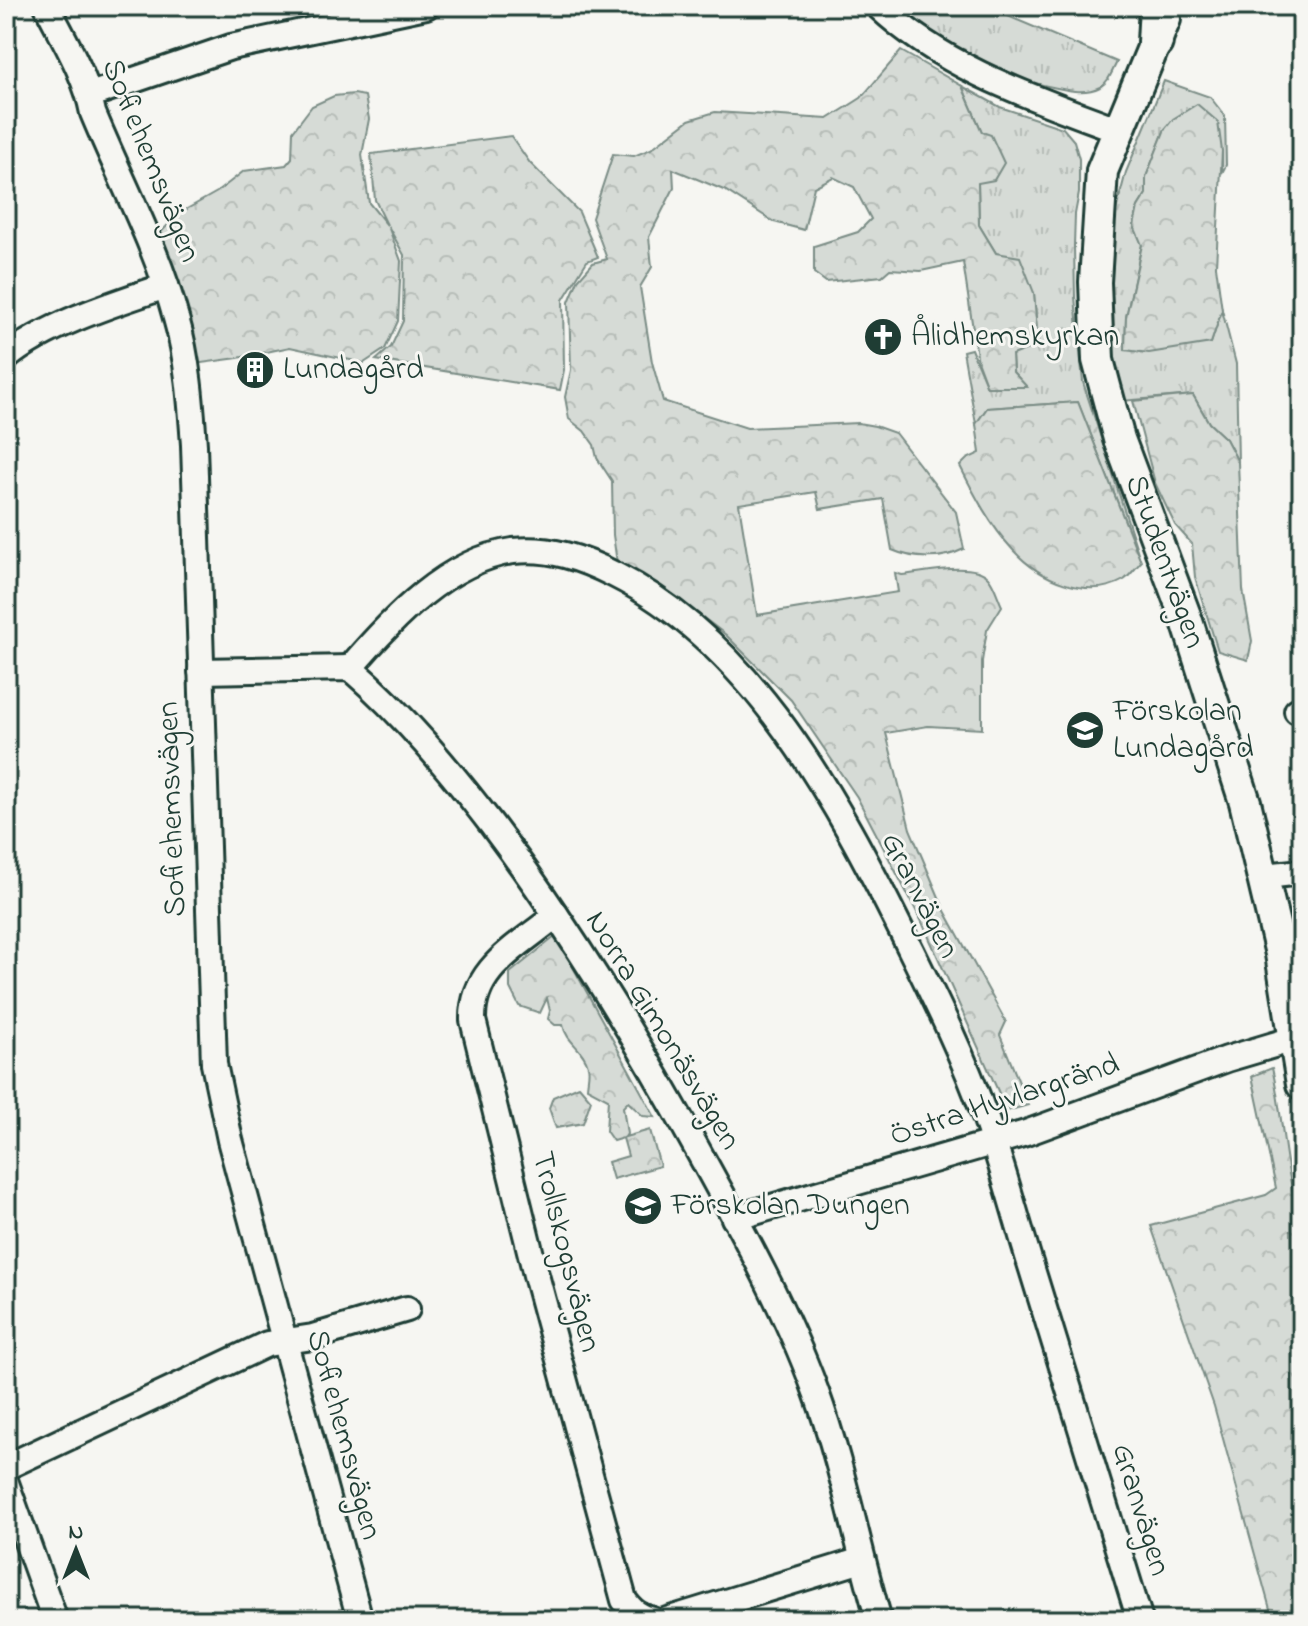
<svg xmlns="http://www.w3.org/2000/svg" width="1308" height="1626" font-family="'Indie Flower',sans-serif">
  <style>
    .grass { fill: url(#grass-tufts); stroke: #7a8c85; stroke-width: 2 }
    .forest { fill: url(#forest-crowns); stroke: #7a8c85; stroke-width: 2 }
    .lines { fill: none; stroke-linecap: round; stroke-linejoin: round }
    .minor-casing { stroke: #1f3d34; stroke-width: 30 }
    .tertiary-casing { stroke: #1f3d34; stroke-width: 36 }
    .secondary-casing { stroke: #1f3d34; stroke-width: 40 }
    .minor { stroke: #f6f6f2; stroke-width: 24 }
    .tertiary { stroke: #f6f6f2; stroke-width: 30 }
    .secondary { stroke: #f6f6f2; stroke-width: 34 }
    .labels { text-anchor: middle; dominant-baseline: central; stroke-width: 6; stroke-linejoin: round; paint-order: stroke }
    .street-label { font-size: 32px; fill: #1f3d34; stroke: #f6f6f2 }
    .poi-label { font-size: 32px; fill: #1f3d34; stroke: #f6f6f2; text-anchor: start }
  </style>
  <defs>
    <pattern id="grass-tufts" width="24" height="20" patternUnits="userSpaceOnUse" patternTransform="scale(2)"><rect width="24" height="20" fill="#d6dbd6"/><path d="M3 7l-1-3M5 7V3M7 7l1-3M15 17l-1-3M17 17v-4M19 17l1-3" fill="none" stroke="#b7bdb8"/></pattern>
    <pattern id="forest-crowns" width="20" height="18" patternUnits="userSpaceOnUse" patternTransform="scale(2)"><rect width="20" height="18" fill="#d6dbd6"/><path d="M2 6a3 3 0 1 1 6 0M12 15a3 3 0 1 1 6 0" fill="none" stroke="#b7bdb8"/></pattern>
  </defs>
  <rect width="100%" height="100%" fill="#f6f6f2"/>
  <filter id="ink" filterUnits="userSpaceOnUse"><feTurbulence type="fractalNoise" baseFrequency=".0125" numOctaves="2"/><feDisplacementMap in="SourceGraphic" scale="16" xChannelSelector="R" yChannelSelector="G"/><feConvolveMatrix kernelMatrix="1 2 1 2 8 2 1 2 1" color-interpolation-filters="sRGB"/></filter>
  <g filter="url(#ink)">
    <g class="grass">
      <path d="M898,6H984L1117,62C1112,71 1109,82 1100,87C1086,94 1071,91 1057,88C998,77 943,45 898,6Z"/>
      <path d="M1164,81L1210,97L1225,116L1226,165L1222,173V151L1165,129L1146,177V194L1138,207L1134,226L1142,244L1126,317L1125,349L1211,343L1222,310L1236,364L1238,462L1226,439L1209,423L1193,395L1121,401L1109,338L1111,246L1114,218L1126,172Z"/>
      <path d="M962,86L1000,107L1063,128L1074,141L1079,159V193L1075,214L1074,246L1075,297L1083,382L1141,562L1078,402L987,408L976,424L963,351L971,349L987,387L1026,386L1013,372L1012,354L1038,345L1034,293L996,253L979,225L978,183L982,132Z"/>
    </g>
    <g class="forest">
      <path d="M901,51L962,86L982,132L991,135L1004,163L994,180L978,183L979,225L996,253L1020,257L1034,293L1038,345L1012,355L1013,372L1027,387H987L978,363L963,262L921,271L890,269L882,276L826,282L814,273V246L858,232L871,219L854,187L833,177L814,187L804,230L774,222L726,191L673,169L674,188L649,237L652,267L640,287L652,362L663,401L747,428L858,423L875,426L895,433L956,512L964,549C942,560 915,560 892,550L883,499L820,509L816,492L739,504L757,615L898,592L895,573L902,575C924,573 972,561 988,577C994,583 998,598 1002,606L987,630L982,661V729L928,726L886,733L910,829L944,909L1006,1022L1000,1035L1028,1105L1007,1111L922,922L857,797L791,700L726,635L676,597L619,577L613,535L612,481L597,458L594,445L584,431L569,419L565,397L571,370L569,302L578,280L593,263L607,259L592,218L613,154L634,156L651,149L689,120L715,112L828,119L861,98Z"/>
      <path d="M354,94L365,96L369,119L362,155L369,203L387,225L375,200L371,154L511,136L530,163L579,212L598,257L587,261L563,300L564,370L560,390L376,360L391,347L403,321L404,255L388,226L401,261L398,321L385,349L364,363L290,347L238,358L187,365L151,243L178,214L217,192L244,171L286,165L292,158L293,131L312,106L334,96Z"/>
      <path d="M1197,104L1218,122L1222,151L1216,266L1222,310L1211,343L1149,353L1125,350L1126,317L1142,245L1134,226L1138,207L1146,194V177L1165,129L1173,119Z"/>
      <path d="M1193,395L1209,423L1226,439L1238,462L1243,590L1252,641L1248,660L1218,651L1195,577L1192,544L1175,525L1155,483L1133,401Z"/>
      <path d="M1078,402L1141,562C1136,567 1130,576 1124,580C1087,601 1038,578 1013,550C990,525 975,496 960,466L967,459L980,453L976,424L987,408Z"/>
      <path d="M556,936L655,1117L643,1116L628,1102L623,1107L627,1134L625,1137L650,1130L660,1166L613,1179L608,1162L628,1156L623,1138L613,1141L606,1131L608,1099L587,1088C587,1081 590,1072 588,1066C584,1049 566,1042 563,1025H555L548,1019L550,1011L547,998L540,1013L519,1006L510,988V973Z"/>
      <path d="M1272,1068C1284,1117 1283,1174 1302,1219V1620H1273L1214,1406L1151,1226L1266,1195L1276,1188L1252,1076Z"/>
      <path d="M579,1086L591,1100L583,1123L556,1128L549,1108L553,1097Z"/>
    </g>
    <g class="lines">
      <g class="minor-casing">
        <g id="minor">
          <path d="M47,6C64,40 86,75 93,113C121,181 157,247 176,318C188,359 191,402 194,445L214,1064L230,1140L360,1620"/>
          <path d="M878,6C945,69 1034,98 1119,130"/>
          <path d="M90,95L231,47L426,6"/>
          <path d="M6,358C45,325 118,302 166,286"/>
          <path d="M350,668C391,620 447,560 513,551C550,547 582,558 615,575C753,644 837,801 903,934C932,993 962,1052 984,1114C1002,1163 1015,1215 1031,1266C1067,1384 1103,1502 1140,1620"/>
          <path d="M201,671L350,668C404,715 449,769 492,825C569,927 635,1036 696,1147C740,1227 785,1307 816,1392C843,1466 857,1545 879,1620"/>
          <path d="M1297,711H1302"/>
          <path d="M1265,876L1302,872"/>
          <path d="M556,915C520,946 472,967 473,1020L536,1275L624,1600C632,1611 639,1617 653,1620"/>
          <path d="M734,1218L1026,1133L1227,1059L1294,1039"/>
          <path d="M6,1467L267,1344L313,1337L407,1309"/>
          <path d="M6,1483L55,1620"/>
          <path d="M667,1620L862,1560"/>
        </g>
      </g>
      <g class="tertiary-casing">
        <path id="tertiary" d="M1165,19L1102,171L1095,282L1098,360L1119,439L1186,618L1245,802L1281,954L1302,1084"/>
      </g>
      <g class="secondary-casing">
        <path id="secondary" d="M1155,42L1157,6"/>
      </g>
      <use href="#minor" class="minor"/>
      <use href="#tertiary" class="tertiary"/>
      <use href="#secondary" class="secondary"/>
    </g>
  </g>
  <defs>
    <g id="church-disc" transform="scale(2)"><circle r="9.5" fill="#1f3d34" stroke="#f6f6f2"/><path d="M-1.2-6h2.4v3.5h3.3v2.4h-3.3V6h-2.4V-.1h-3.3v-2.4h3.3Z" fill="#fff"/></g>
    <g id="building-disc" transform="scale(2)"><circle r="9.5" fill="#1f3d34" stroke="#f6f6f2"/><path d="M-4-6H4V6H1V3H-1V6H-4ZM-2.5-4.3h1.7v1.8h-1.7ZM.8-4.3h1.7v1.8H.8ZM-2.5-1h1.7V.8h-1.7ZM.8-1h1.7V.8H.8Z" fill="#fff"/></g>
    <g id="school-disc" transform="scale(2)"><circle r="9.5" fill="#1f3d34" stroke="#f6f6f2"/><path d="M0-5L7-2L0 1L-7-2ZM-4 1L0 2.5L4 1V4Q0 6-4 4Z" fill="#fff"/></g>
  </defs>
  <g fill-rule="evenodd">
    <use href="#church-disc" x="883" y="337"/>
    <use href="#building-disc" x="255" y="370"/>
    <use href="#school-disc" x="1085" y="730"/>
    <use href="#school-disc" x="643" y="1206"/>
  </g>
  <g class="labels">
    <g class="street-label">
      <text transform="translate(150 161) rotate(68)">Sofiehemsvägen</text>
      <text transform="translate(1164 562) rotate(70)">Studentvägen</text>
      <text transform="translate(173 809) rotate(-92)">Sofiehemsvägen</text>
      <text transform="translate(919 896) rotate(63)">Granvägen</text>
      <text transform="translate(662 1031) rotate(59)">Norra Gimonäsvägen</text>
      <text transform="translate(1005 1101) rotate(-18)">Östra Hyvlargränd</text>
      <text transform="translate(565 1252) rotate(76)">Trollskogsvägen</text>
      <text transform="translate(343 1435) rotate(75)">Sofiehemsvägen</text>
      <text transform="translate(1140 1510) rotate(73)">Granvägen</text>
    </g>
    <g class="poi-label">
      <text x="911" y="337">Ålidhemskyrkan</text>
      <text x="283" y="370">Lundagård</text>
      <text x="1113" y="712">Förskolan<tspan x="1113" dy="37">Lundagård</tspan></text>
      <text x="671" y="1206">Förskolan Dungen</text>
    </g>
  </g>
  <rect width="1308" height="1626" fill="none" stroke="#f6f6f2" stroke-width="32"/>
  <rect x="16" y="16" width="1276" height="1594" fill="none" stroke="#1f3d34" stroke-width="3" filter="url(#ink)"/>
  <g transform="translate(76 1550)" stroke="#f6f6f2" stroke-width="6" paint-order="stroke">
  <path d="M0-6L14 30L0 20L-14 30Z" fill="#1f3d34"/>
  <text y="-12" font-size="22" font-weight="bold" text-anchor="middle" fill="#1f3d34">N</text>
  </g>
</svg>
